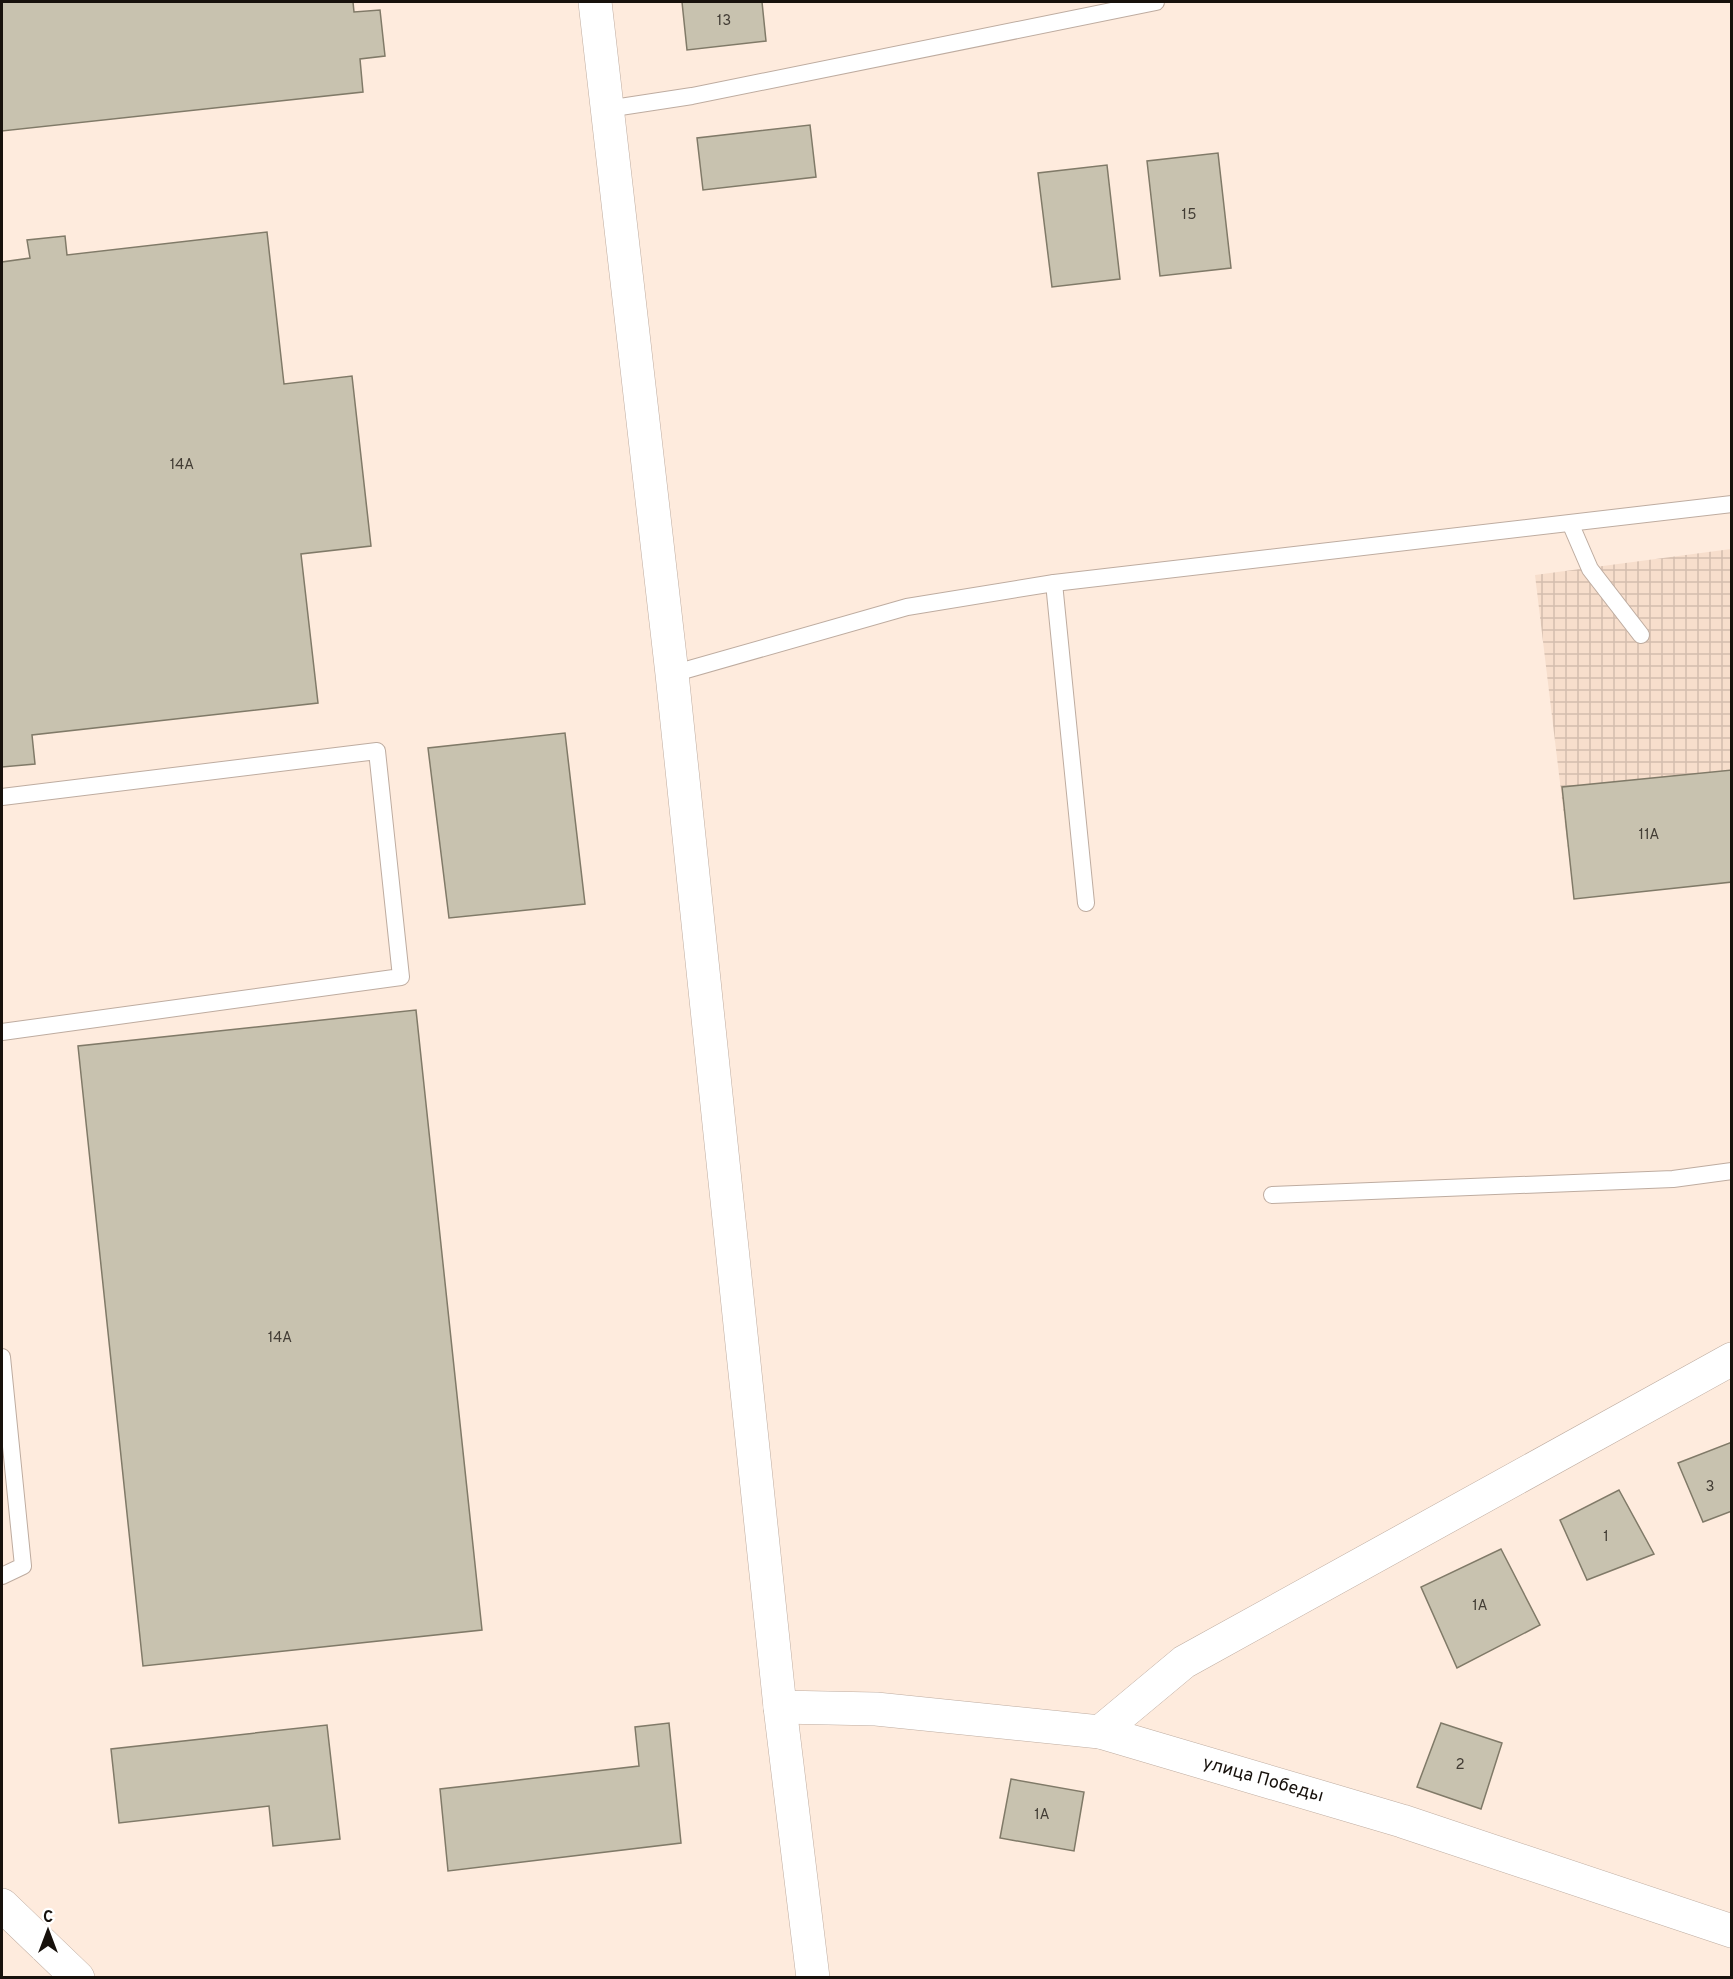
<svg xmlns="http://www.w3.org/2000/svg" width="1733" height="1979" font-family="Overpass,sans-serif">
  <style>
    .industrial { fill: url(#industrial-grid) }
    .building { fill: #c8c2af; stroke: #807a68; stroke-width: 1.5 }
    .lines { fill: none; stroke-linecap: round; stroke-linejoin: round }
    .lane-casing { stroke: #beaca0; stroke-width: 18 }
    .street-casing { stroke: #beaca0; stroke-width: 34 }
    .secondary-casing { stroke: #beaca0; stroke-width: 34 }
    .lane { stroke: #fff; stroke-width: 16 }
    .street { stroke: #fff; stroke-width: 33 }
    .secondary { stroke: #fff; stroke-width: 33 }
    .labels { text-anchor: middle; dominant-baseline: central; stroke-width: 6; stroke-linejoin: round; paint-order: stroke }
    .number-label { font-size: 15px; fill: #433d35 }
    .street-label { font-size: 18px; fill: #17110c; stroke: #fff }
  </style>
  <defs>
    <pattern id="industrial-grid" width="8" height="8" patternUnits="userSpaceOnUse" patternTransform="scale(1.5)"><rect width="8" height="8" fill="#f7decc"/><path d="M0 4h8M4 0v8" fill="none" stroke="#d3bdae"/></pattern>
  </defs>
  <rect width="100%" height="100%" fill="#feebdd"/>
  <path class="industrial" d="M1731,549V882L1574,899L1535,575Z"/>
  <g class="building">
    <path d="M2,2H353L354,12L380,10L385,56L360,59L363,92L2,131Z"/>
    <path d="M682,2H762L766,41L687,50Z"/>
    <path d="M810,125L816,177L703,190L697,138Z"/>
    <path d="M1218,153L1231,268L1160,276L1147,161Z"/>
    <path d="M1107,165L1120,279L1052,287L1038,173Z"/>
    <path d="M267,232L284,384L352,376L371,546L301,554L318,703L32,735L35,764L2,767V262L30,258L27,240L65,236L67,255Z"/>
    <path d="M565,733L585,904L449,918L428,748Z"/>
    <path d="M1732,770V882L1574,899L1562,787Z"/>
    <path d="M416,1010L482,1630L143,1666L78,1046Z"/>
    <path d="M1732,1442V1511L1703,1522L1678,1463Z"/>
    <path d="M1619,1490L1654,1554L1587,1580L1560,1520Z"/>
    <path d="M1501,1549L1540,1625L1457,1668L1421,1587Z"/>
    <path d="M669,1723L681,1843L448,1871L440,1789L639,1766L635,1727Z"/>
    <path d="M1441,1723L1502,1743L1481,1809L1417,1787Z"/>
    <path d="M327,1725L340,1839L273,1846L269,1806L119,1823L111,1749Z"/>
    <path d="M1011,1779L1084,1792L1074,1851L1000,1838Z"/>
  </g>
  <g class="lines">
    <g class="lane-casing">
      <g id="lane">
        <path d="M607,109L692,96L1156,2"/>
        <path d="M1571,525L1590,569L1641,635"/>
        <path d="M1054,583L1086,903"/>
        <path d="M672,674L907,607L1054,583L1732,504"/>
        <path d="M2,797L377,751L401,977L2,1032"/>
        <path d="M1272,1195L1673,1179L1732,1171"/>
        <path d="M2,1357L23,1566L2,1576"/>
      </g>
    </g>
    <g class="street-casing">
      <g id="street">
        <path d="M595,2L672,674L780,1707L813,1978"/>
        <path d="M780,1707L876,1709L1100,1732L1402,1821L1732,1931"/>
        <path d="M1100,1732L1184,1662L1732,1359"/>
      </g>
    </g>
    <g class="secondary-casing">
      <path id="secondary" d="M2,1905L78,1978"/>
    </g>
    <use href="#lane" class="lane"/>
    <use href="#street" class="street"/>
    <use href="#secondary" class="secondary"/>
  </g>
  <g class="labels">
    <g class="number-label">
      <text x="724" y="21">13</text>
      <text x="1189" y="215">15</text>
      <text x="182" y="465">14А</text>
      <text x="1649" y="835">11А</text>
      <text x="280" y="1338">14А</text>
      <text x="1710" y="1487">3</text>
      <text x="1606" y="1537">1</text>
      <text x="1480" y="1606">1А</text>
      <text x="1460" y="1765">2</text>
      <text x="1042" y="1815">1А</text>
    </g>
    <g class="street-label">
      <text transform="translate(1263 1780) rotate(16)">улица Победы</text>
    </g>
  </g>
  <rect width="1733" height="1979" fill="none" stroke="#17110c" stroke-width="6"/>
  <g transform="translate(48 1931)" stroke="#ffffff" stroke-width="4.5" paint-order="stroke">
  <path d="M0-4.5L10 22L0 15L-10 22Z" fill="#17110c"/>
  <text y="-9" font-size="16" font-weight="bold" text-anchor="middle" fill="#17110c">С</text>
  </g>
</svg>
